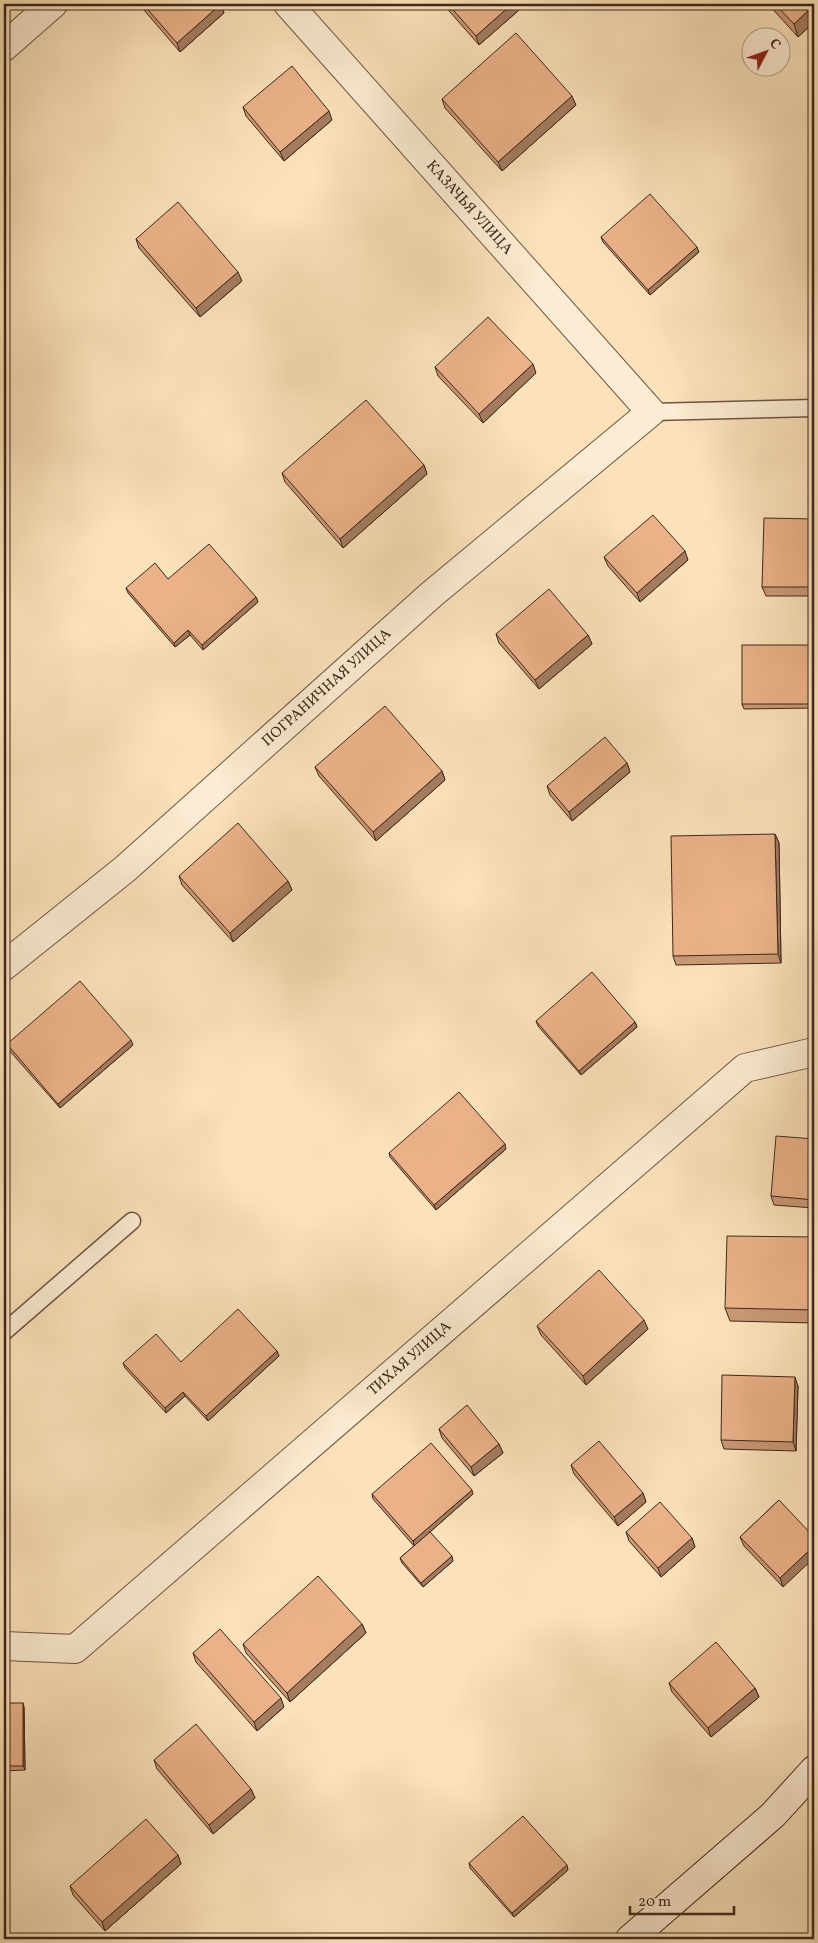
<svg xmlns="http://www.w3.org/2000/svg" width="818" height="1943" font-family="Vollkorn,serif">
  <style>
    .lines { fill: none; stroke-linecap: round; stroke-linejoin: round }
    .lane-casing { stroke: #6e5542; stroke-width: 19 }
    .street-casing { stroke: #6e5542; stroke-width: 30 }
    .secondary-casing { stroke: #3f261a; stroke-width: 30 }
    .lane { stroke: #fcecd3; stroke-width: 16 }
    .street { stroke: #fcecd3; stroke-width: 28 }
    .secondary { stroke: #fcecd3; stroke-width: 28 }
    .wall { fill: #ca9976; stroke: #3f261a }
    .shaded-wall { fill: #a47d60; stroke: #3f261a }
    .building { fill: #ebb289; stroke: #3f261a }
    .labels { text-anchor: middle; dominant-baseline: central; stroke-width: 5; stroke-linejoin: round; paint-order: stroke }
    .street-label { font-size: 15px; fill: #3f261a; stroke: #fcecd3 }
  </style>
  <rect width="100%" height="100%" fill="#fbe2bb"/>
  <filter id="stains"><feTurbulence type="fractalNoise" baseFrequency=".004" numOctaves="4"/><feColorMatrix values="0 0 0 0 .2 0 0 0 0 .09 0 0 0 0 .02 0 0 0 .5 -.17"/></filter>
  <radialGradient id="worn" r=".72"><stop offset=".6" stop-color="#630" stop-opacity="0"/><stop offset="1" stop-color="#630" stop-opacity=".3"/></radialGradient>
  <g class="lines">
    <g class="lane-casing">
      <g id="lane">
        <path d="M651,412L814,408"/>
        <path d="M4,1332L132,1221"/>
      </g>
    </g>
    <g class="street-casing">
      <g id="street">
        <path d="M4,47L53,4"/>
        <path d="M4,966L125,869L432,594L651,412L288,4"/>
        <path d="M4,1646L75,1649L745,1068L814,1052"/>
      </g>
    </g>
    <g class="secondary-casing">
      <path id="secondary" d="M630,1939L773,1815L814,1770"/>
    </g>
    <use href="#lane" class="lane"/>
    <use href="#street" class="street"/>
    <use href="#secondary" class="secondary"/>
  </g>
  <g class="wall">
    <path d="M142,4H221L224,13L180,52L144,10Z"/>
    <path d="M443,4H526L479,45Z"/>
    <path d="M768,4H814V22L798,37Z"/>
    <path d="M442,99L576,105L502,171L445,108Z"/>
    <path d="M243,107L332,120L284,161L246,116Z"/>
    <path d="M601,237L699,252L650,295L603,242Z"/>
    <path d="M136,239L242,281L200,317L139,248Z"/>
    <path d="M435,367L536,373L483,423L438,376Z"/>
    <path d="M424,465L427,474L343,548L285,482L282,473Z"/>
    <path d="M814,519V596H766L762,587Z"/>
    <path d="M604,557L688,560L640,602L608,566Z"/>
    <path d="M168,579L256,597L258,602L203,650L190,635L175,647L128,593L126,588Z"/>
    <path d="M496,634L588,635L592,644L539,689L499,643Z"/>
    <path d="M814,645V708L744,709L742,704Z"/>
    <path d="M627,763L630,772L572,821L550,795L547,786Z"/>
    <path d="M315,767L442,771L445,780L376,841L319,776Z"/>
    <path d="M775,834L779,843L781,963L676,965L673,956Z"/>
    <path d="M179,876L288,881L292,890L233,942L182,885Z"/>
    <path d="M536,1021L635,1022L637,1027L581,1075L538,1026Z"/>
    <path d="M7,1044L133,1045L60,1108L8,1049Z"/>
    <path d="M814,1139V1208L774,1205L771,1196Z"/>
    <path d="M506,1149L436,1210L390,1157L389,1153Z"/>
    <path d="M814,1237V1323L730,1321L725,1308Z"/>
    <path d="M537,1326L648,1329L586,1385L541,1335Z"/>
    <path d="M277,1351L279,1356L208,1421L185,1396L166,1413L125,1368L123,1363L181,1362Z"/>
    <path d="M798,1386L796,1451L724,1449L721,1440Z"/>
    <path d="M439,1429L499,1444L503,1453L474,1476L442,1438Z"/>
    <path d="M571,1465L643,1493L646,1502L618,1526L574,1474Z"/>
    <path d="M372,1494H473L430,1532L453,1561L423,1587L402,1563L400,1558L414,1546L373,1499Z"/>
    <path d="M779,1500L783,1587L744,1546L740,1537Z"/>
    <path d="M626,1532L692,1538L695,1547L661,1577L629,1541Z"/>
    <path d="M362,1624L366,1633L290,1702L246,1653L243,1644Z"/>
    <path d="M193,1653L284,1707L257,1731L196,1662Z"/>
    <path d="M669,1683L755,1688L759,1697L711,1737L672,1692Z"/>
    <path d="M4,1703L24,1707L25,1770L4,1771Z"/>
    <path d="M154,1760L251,1789L255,1798L213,1834L157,1769Z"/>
    <path d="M178,1855L181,1864L105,1931L73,1895L70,1886Z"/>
    <path d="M469,1863L568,1870L514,1917L470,1868Z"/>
  </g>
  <g class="shaded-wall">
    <path d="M221,4L224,13L180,52L177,43Z"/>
    <path d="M512,4H526L479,45L476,36Z"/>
    <path d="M814,5V22L798,37L794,24Z"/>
    <path d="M572,96L576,105L502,171L498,162Z"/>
    <path d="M329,111L332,120L284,161L280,152Z"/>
    <path d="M697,247L699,252L650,295L648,290Z"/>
    <path d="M238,272L242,281L200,317L196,308Z"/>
    <path d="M533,364L536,373L483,423L479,414Z"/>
    <path d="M424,465L427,474L343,548L340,539Z"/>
    <path d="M685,551L688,560L640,602L637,593Z"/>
    <path d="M256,597L258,602L203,650L202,645Z"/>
    <path d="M188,630L190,635L175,647L174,643Z"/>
    <path d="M588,635L592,644L539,689L535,680Z"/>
    <path d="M627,763L630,772L572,821L569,812Z"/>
    <path d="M442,771L445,780L376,841L373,832Z"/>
    <path d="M4,831L6,837L4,839Z"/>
    <path d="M775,834L779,843L781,963L778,954Z"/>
    <path d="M288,881L292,890L233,942L230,933Z"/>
    <path d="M635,1022L637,1027L581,1075L579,1071Z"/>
    <path d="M131,1040L133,1045L60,1108L58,1104Z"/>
    <path d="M505,1144L506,1149L436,1210L434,1205Z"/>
    <path d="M644,1320L648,1329L586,1385L583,1376Z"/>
    <path d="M277,1351L279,1356L208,1421L206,1416Z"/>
    <path d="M795,1377L798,1386L796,1451L793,1442Z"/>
    <path d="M183,1392L185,1396L166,1413L165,1408Z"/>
    <path d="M499,1444L503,1453L474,1476L471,1467Z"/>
    <path d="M472,1490L473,1494L414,1546L413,1541Z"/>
    <path d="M643,1493L646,1502L618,1526L614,1517Z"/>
    <path d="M692,1538L695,1547L661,1577L658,1568Z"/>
    <path d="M814,1546V1558L783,1587L780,1578Z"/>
    <path d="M452,1556L453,1561L423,1587L421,1583Z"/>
    <path d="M362,1624L366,1633L290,1702L287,1693Z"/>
    <path d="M755,1688L759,1697L711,1737L708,1728Z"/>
    <path d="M281,1698L284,1707L257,1731L254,1722Z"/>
    <path d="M23,1703L24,1707L25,1770L23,1766Z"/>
    <path d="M251,1789L255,1798L213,1834L209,1825Z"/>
    <path d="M178,1855L181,1864L105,1931L102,1922Z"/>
    <path d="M567,1865L568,1870L514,1917L512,1913Z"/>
  </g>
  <g class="building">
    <path d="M143,4H221L177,43Z"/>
    <path d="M448,4H512L476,36Z"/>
    <path d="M775,4H814V5L794,24Z"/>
    <path d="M516,33L572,96L498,162L442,99Z"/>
    <path d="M292,66L329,111L280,152L243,107Z"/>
    <path d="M650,194L697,247L648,290L601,237Z"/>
    <path d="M178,202L238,272L196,308L136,239Z"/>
    <path d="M488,317L533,364L479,414L435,367Z"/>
    <path d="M366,400L424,465L340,539L282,473Z"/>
    <path d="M653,515L685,551L637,593L604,557Z"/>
    <path d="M764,518L814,519V587H762Z"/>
    <path d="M209,544L256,597L202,645L188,630L174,643L126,588L155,563L168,579Z"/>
    <path d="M549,589L588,635L535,680L496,634Z"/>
    <rect x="742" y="645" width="72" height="59"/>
    <path d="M385,706L442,771L373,832L315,767Z"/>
    <path d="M605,737L627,763L569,812L547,786Z"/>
    <path d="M238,823L288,881L230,933L179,876Z"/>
    <path d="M775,834L778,954L673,956L671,836Z"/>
    <path d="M592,972L635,1022L579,1071L536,1021Z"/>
    <path d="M80,981L131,1040L58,1104L7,1044Z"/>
    <path d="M459,1092L505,1144L434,1205L389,1153Z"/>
    <path d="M776,1136L814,1139V1200L771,1196Z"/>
    <path d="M727,1236L814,1237V1310L725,1308Z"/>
    <path d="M599,1270L644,1320L583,1376L537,1326Z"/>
    <path d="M238,1309L277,1351L206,1416L183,1392L165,1408L123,1363L156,1334L181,1362Z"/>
    <path d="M722,1375L795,1377L793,1442L721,1440Z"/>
    <path d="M467,1405L499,1444L471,1467L439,1429Z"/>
    <path d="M599,1441L643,1493L614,1517L571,1465Z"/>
    <path d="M431,1443L472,1490L413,1541L372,1494Z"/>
    <path d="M779,1500L814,1537V1546L780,1578L740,1537Z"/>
    <path d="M660,1502L692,1538L658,1568L626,1532Z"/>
    <path d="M430,1532L452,1556L421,1583L400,1558Z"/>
    <path d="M318,1576L362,1624L287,1693L243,1644Z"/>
    <path d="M220,1629L281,1698L254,1722L193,1653Z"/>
    <path d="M716,1642L755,1688L708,1728L669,1683Z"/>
    <rect x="4" y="1703" width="19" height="63"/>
    <path d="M196,1724L251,1789L209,1825L154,1760Z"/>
    <path d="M523,1816L567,1865L512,1913L469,1863Z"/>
    <path d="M146,1819L178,1855L102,1922L70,1886Z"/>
  </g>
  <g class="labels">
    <g class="street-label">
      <text transform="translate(469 208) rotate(48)">КАЗАЧЬЯ УЛИЦА</text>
      <text transform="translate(327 688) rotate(-42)">ПОГРАНИЧНАЯ УЛИЦА</text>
      <text transform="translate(410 1359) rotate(-41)">ТИХАЯ УЛИЦА</text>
    </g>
  </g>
  <rect width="818" height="1943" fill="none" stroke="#fbe2bb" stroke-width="20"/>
  <rect x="5" y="5" width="808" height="1933" fill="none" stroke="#3f261a" stroke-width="2.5"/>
  <rect x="10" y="10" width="798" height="1923" fill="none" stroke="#3f261a"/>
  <g transform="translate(766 52) rotate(49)"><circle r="24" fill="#fcecd3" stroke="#b09d89"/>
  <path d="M0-4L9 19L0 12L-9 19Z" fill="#8f2418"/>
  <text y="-8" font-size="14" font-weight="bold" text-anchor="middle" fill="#3f261a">С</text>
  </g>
  <path d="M630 1906v8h104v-8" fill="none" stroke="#3f261a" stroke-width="2.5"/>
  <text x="638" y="1906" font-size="15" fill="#3f261a" stroke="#fcecd3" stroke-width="4" paint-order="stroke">20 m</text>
  <rect width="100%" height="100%" filter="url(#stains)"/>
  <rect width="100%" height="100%" fill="url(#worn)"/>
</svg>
